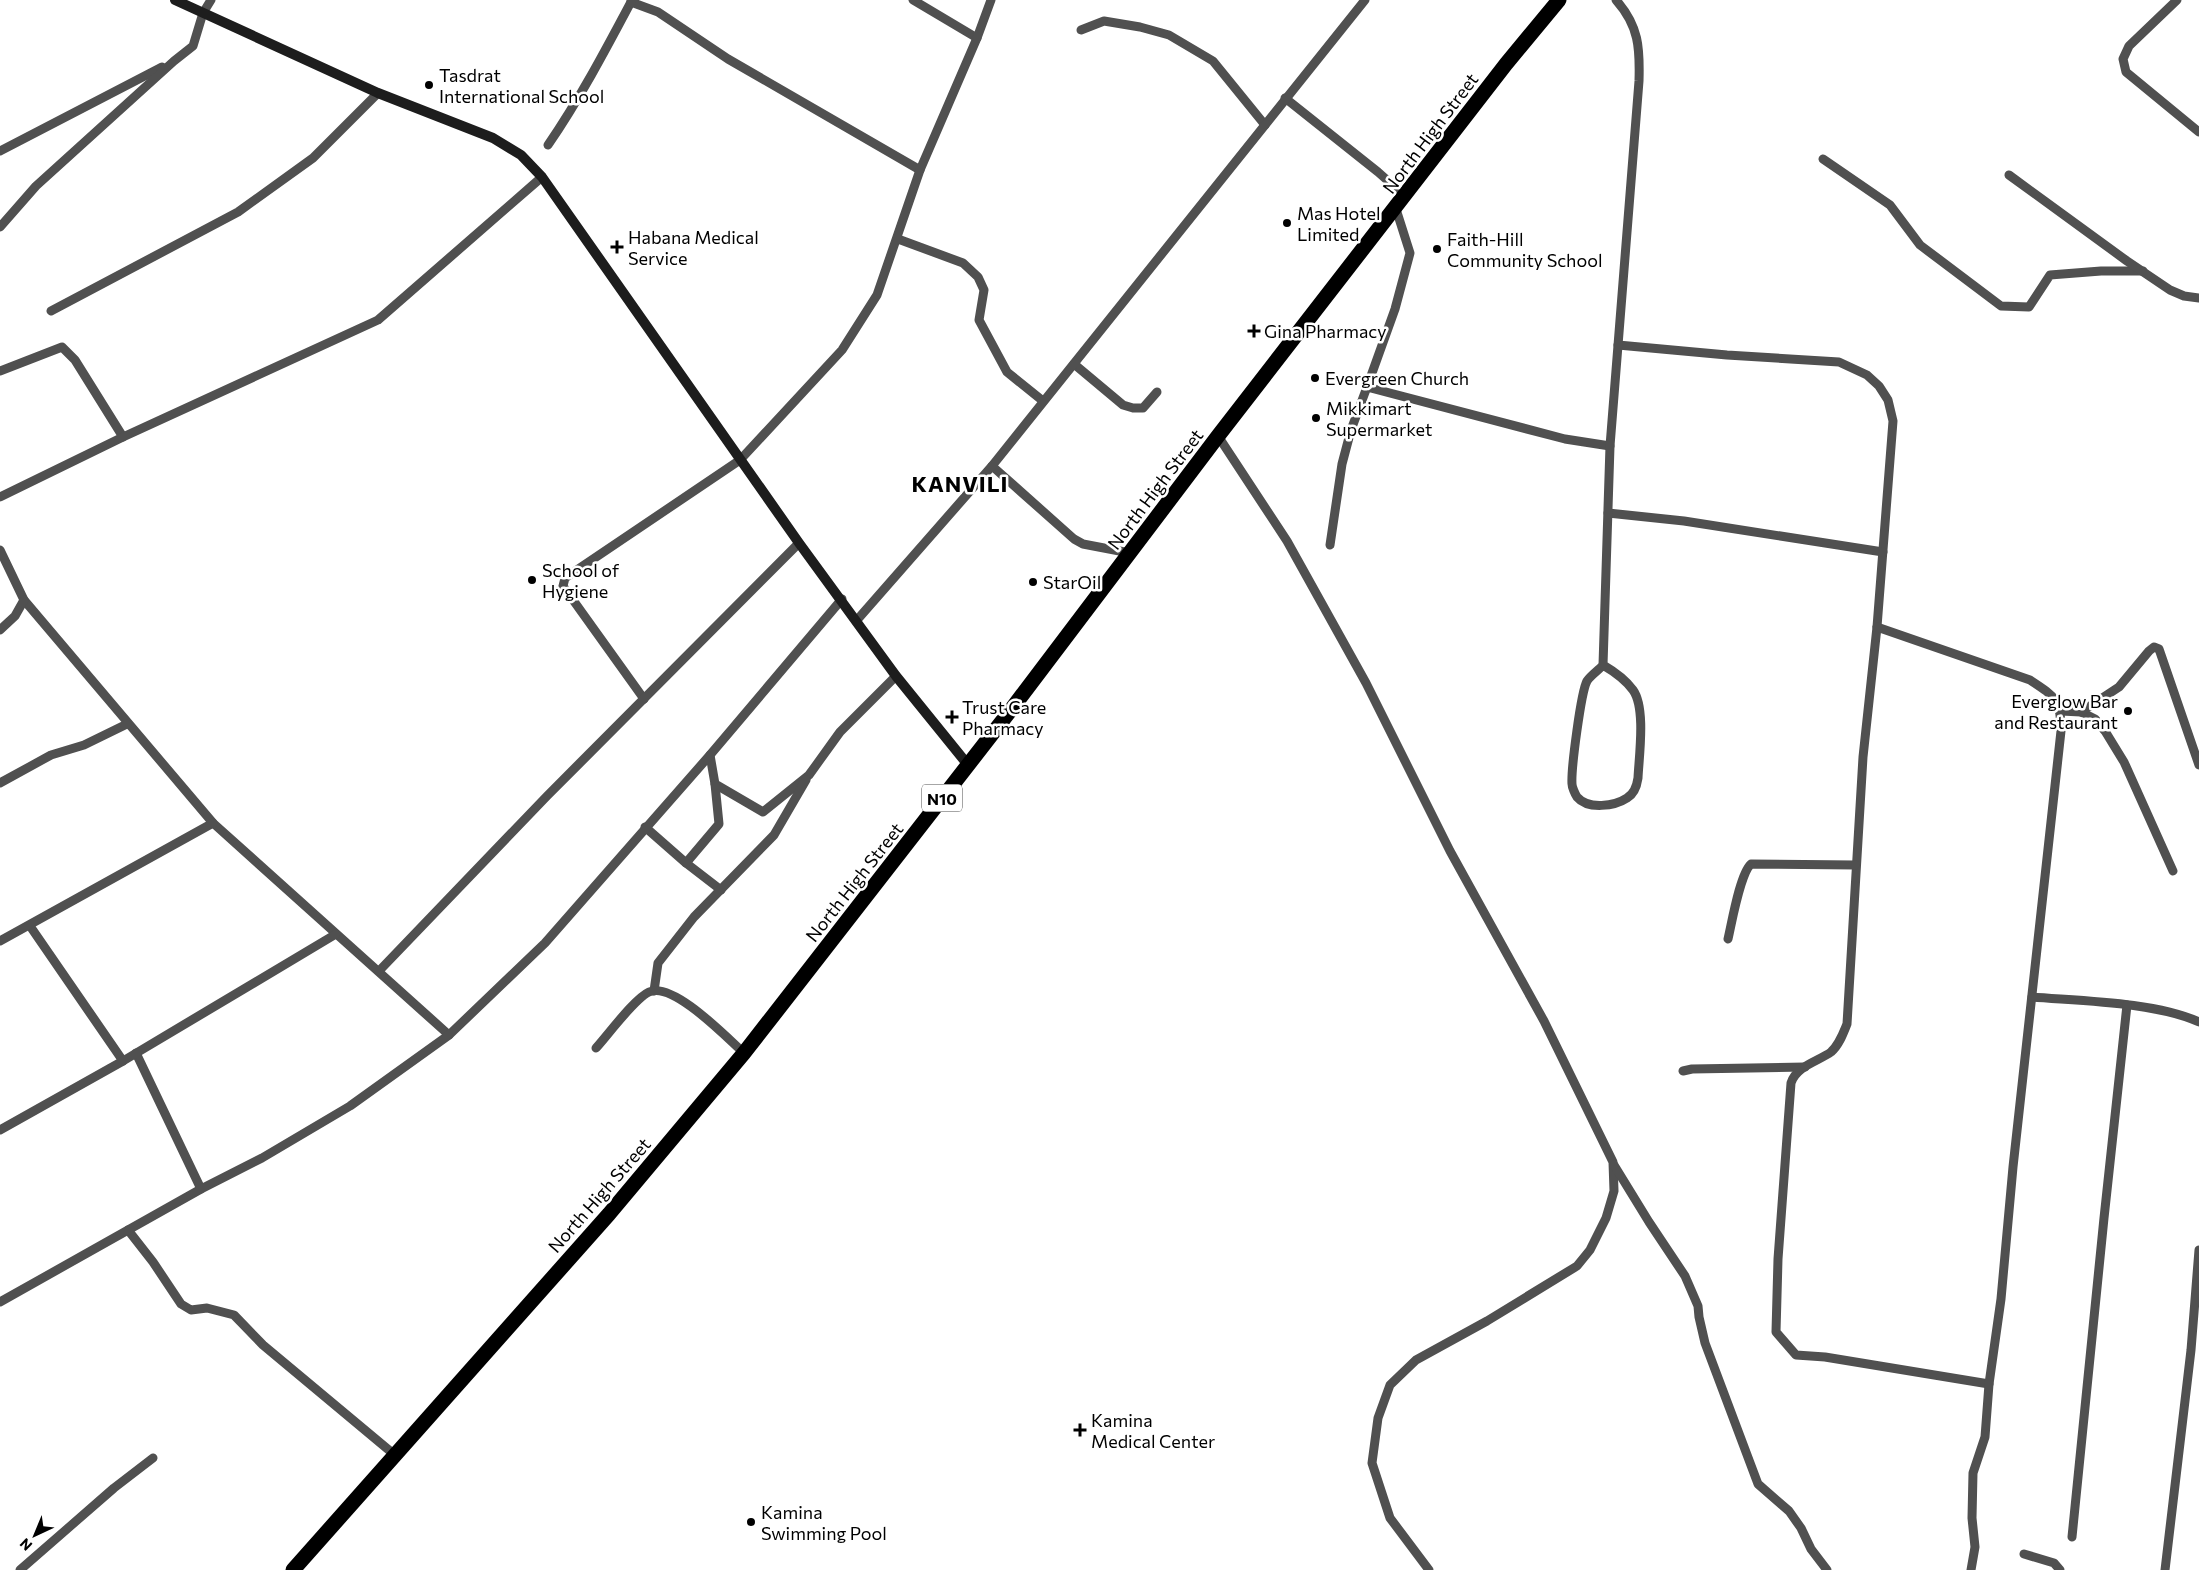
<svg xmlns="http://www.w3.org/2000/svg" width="2199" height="1570" font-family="Commissioner,sans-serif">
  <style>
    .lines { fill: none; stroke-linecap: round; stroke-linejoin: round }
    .street { stroke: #505050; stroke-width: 9 }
    .secondary { stroke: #1d1d1d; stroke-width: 10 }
    .highway { stroke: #000; stroke-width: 15 }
    .poi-dot { fill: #000; stroke: #fff; stroke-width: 2 }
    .labels { text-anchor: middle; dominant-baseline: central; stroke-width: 5; stroke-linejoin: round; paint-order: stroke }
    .shield { fill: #fff; stroke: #4c4c4c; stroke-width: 1 }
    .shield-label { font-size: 16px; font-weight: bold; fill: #000 }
    .poi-label { font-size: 18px; fill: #000; stroke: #fff; text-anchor: start }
    .street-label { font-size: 18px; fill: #000; stroke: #fff }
    .district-label { font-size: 22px; font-weight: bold; letter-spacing: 1px; fill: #000; stroke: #fff }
  </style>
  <rect width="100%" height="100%" fill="#fff"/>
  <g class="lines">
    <g class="street">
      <path d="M913,0L977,38"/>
      <path d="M2177,0L2129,46L2123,59L2126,72L2199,132"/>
      <path d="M631,2L658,12L728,59L920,170"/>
      <path d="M1081,30L1104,21L1140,27L1169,35L1213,61L1265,125"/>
      <path d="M1285,98L1378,172L1405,196"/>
      <path d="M548,145C579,100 605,51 631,2V0"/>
      <path d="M0,151L162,67"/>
      <path d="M1823,159L1890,205L1920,245L2001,306L2029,307L2050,275L2101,271H2143"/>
      <path d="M2009,175L2127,261L2170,290L2184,296L2199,298"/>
      <path d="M0,227L36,186L174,61L193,46L203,13L211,0"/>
      <path d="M898,239L963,263L978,277L984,290L979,320L1007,372L1043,401"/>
      <path d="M51,311L238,212L313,158L378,93"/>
      <path d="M1618,345L1727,355L1839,362L1867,375L1879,386L1888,400L1893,421L1877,627L1863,757L1847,1024C1843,1034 1839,1045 1831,1052C1819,1061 1796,1066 1791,1083L1778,1259L1776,1332L1796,1355L1825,1357L1989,1384"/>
      <path d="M1074,364L1123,405L1133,408H1143L1157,392"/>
      <path d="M0,371L62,347L75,360L123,437"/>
      <path d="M1367,387L1395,309L1410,253L1396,209"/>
      <path d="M1218,436L1287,541L1366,683L1450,851L1544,1021L1613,1162L1614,1191L1606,1218L1590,1250L1577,1266L1487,1321L1416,1360L1390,1385L1378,1418L1372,1463L1390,1518L1429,1570"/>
      <path d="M992,466L1074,539L1083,544L1130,553"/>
      <path d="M0,497L123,437L378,320L542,177"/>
      <path d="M1608,513L1684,521L1883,552"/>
      <path d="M1330,545L1342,464L1351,430L1367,387L1565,439L1610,446"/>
      <path d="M0,550L24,600L213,823L449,1035"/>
      <path d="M857,620L992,466L1365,0"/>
      <path d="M1877,627L2030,680C2056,697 2061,700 2061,731L2013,1167L2001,1299L1989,1384L1985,1437L1973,1473L1972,1518L1975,1547L1971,1570"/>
      <path d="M0,630L15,616L24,600"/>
      <path d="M1603,665C1615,672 1625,679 1633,690C1646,708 1639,756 1638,778C1637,785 1634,794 1627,798C1615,806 1588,810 1577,797C1575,794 1572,787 1572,784C1571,769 1581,692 1587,681C1591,675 1599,670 1603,665L1610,446L1639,81C1640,48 1639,26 1616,0"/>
      <path d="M644,699L563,586L565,578L740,460L842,350L877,295L920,170L977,38L991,0"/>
      <path d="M2061,711L2081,712L2095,719L2105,731L2124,762L2173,871"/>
      <path d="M2081,712L2119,687L2149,651L2154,647L2159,649L2199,765"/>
      <path d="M710,755L715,784L763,812L809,775L840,732L896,676"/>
      <path d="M0,783L51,755L84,745L127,724"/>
      <path d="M715,784L719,824L686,863L721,890"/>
      <path d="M645,827L686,863"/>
      <path d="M30,926L123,1061"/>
      <path d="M1728,939C1732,922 1740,874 1751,864L1855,865"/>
      <path d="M0,941L213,823"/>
      <path d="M379,971L547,796L799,543"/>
      <path d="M654,991L658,963L694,917L774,835L806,780"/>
      <path d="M2032,997C2081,1001 2155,1002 2199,1022"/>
      <path d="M596,1048C608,1035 634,999 649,992C673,981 727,1038 744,1053"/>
      <path d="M136,1053L201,1189"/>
      <path d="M1683,1071L1692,1069L1805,1067"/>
      <path d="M0,1130L123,1061L336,934"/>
      <path d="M1614,1165L1649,1222L1685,1276L1698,1306L1699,1317L1705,1343L1758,1484L1789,1511L1801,1528L1811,1549L1827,1570"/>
      <path d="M128,1230L153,1262L181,1304L191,1310L207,1308L234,1315L263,1345L396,1456"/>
      <path d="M0,1302L201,1189L262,1158L350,1106L449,1035L545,943L710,755L842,599"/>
      <path d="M2072,1537L2104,1218L2127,1005"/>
      <path d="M2024,1554L2054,1563L2060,1570"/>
      <path d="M20,1570L114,1488L153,1458"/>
      <path d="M2165,1570L2191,1350L2199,1250"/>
    </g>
    <path class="secondary" d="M175,0L378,93L493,138L521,155L542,177L799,543L896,676L968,765"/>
    <path class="highway" d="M293,1570L609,1214L744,1053L1010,711L1218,436L1506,64L1559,0"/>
  </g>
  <g class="poi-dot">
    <circle cx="429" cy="85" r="5"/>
    <circle cx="1287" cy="223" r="5"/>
    <path d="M614.5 239.5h5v5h5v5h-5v5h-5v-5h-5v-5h5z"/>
    <circle cx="1437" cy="249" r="5"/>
    <path d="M1251.5 323.5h5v5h5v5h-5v5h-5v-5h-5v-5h5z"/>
    <circle cx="1315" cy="378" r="5"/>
    <circle cx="1316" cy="418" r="5"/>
    <circle cx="532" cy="580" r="5"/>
    <circle cx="1033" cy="582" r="5"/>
    <circle cx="2128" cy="711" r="5"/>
    <path d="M949.5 709.5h5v5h5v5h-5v5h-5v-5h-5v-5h5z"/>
    <path d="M1077.5 1422.5h5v5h5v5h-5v5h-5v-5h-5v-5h5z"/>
    <circle cx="751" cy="1522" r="5"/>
  </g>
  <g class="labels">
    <rect class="shield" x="922" y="784.5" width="40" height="27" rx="4"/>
    <g class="shield-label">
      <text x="942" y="798">N10</text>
    </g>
    <g class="poi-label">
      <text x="439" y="75">Tasdrat<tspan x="439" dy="21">International School</tspan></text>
      <text x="1297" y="213">Mas Hotel<tspan x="1297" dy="21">Limited</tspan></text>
      <text x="628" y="237">Habana Medical<tspan x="628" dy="21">Service</tspan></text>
      <text x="1447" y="239">Faith-Hill<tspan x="1447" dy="21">Community School</tspan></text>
      <text x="1264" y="331">Gina Pharmacy</text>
      <text x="1325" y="378">Evergreen Church</text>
      <text x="1326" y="408">Mikkimart<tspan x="1326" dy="21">Supermarket</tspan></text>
      <text x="542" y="570">School of<tspan x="542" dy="21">Hygiene</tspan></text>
      <text x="1043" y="582">StarOil</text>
      <text x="2118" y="701" text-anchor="end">Everglow Bar<tspan x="2118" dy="21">and Restaurant</tspan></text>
      <text x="962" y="707">Trust Care<tspan x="962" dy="21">Pharmacy</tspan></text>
      <text x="1091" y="1420">Kamina<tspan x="1091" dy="21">Medical Center</tspan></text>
      <text x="761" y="1512">Kamina<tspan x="761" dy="21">Swimming Pool</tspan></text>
    </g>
    <g class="street-label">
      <text transform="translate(1430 133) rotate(-53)">North High Street</text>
      <text transform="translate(1155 489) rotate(-53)">North High Street</text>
      <text transform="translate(854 882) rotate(-52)">North High Street</text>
      <text transform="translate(599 1195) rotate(-49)">North High Street</text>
    </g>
    <g class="district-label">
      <text x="960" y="483">KANVILI</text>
    </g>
  </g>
  <g transform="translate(35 1535) rotate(224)" stroke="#ffffff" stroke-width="4" paint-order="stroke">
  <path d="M0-4L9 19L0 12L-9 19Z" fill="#000000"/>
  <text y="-8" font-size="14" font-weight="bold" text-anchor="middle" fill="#000000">N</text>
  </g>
</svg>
